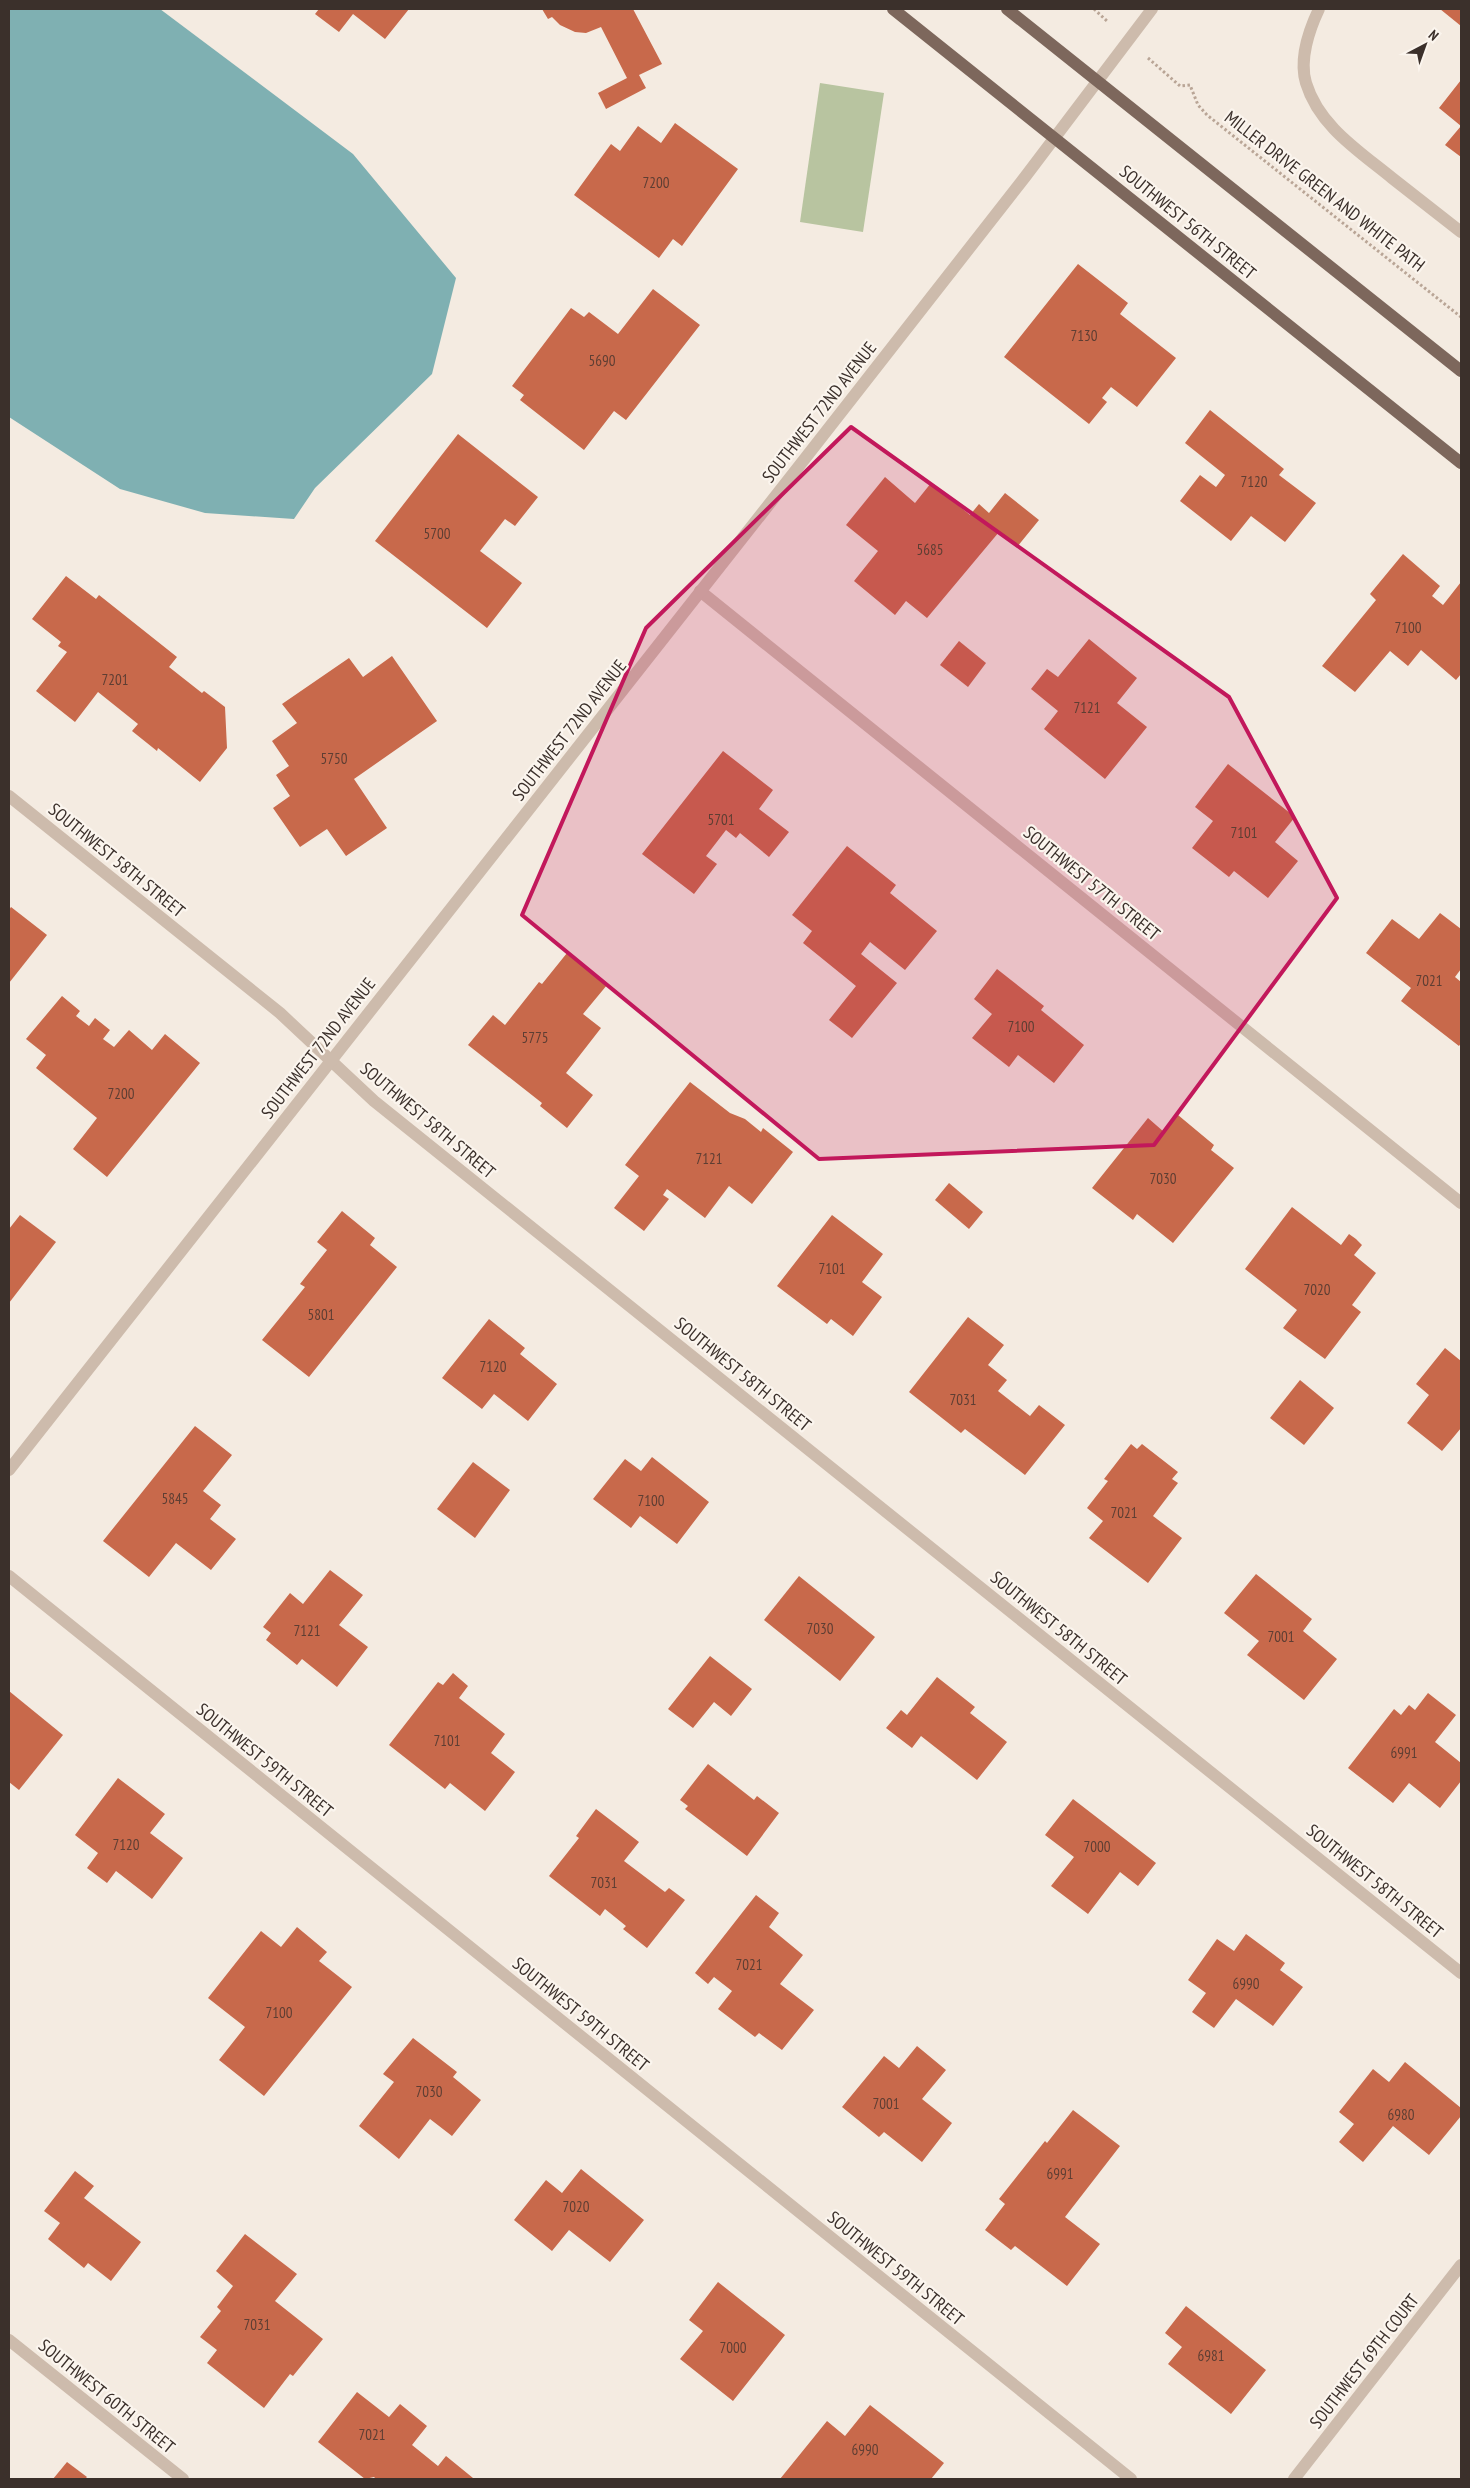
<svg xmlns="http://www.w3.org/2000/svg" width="1470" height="2488" font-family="'PT Sans Narrow',sans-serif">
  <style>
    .green { fill: #b8c4a0 }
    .water { fill: #7fb0b2 }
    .building { fill: #c8694b }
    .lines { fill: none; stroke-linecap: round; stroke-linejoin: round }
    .path { stroke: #b9a596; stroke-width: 3; stroke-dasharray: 2.5 2.5; stroke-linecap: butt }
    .minor { stroke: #cdbbac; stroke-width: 12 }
    .major { stroke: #7d675c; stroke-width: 12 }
    .marked { fill: #c2185b; fill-opacity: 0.2; stroke: #c2185b; stroke-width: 4; stroke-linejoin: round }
    .labels { text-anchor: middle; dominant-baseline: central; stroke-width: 4.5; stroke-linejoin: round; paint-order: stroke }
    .number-label { font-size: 15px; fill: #5e3e33 }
    .street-label { font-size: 18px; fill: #3b302b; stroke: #fbf5ee }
  </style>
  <rect width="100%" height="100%" fill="#f4ebe1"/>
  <path class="green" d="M820,83L884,93L863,232L800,222Z"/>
  <path class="water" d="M9,9H160L353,154L456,278L432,374L315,488L294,519L205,513L120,489L9,417Z"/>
  <g class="building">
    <path d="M319,9H409L385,39L353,14L339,32L315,14Z"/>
    <path d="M542,9H633L662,64L639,75L646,88L606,109L598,93L627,78L601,27L586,33L575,32L560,25L552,17L548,19Z"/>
    <path d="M1440,9H1461V26Z"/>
    <path d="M1461,80V157L1445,145L1461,126L1439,108Z"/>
    <path d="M675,123L738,169L682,246L673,239L659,258L574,195L611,144L620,151L638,126L661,143Z"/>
    <path d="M1078,264L1128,303L1120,314L1176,358L1137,407L1111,387L1102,398L1107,402L1089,424L1004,357Z"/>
    <path d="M653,289L700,325L626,420L614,411L584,450L520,400L524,395L512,386L571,308L584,317L589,312L618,334Z"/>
    <path d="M1210,410L1284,469L1279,475L1316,503L1285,542L1251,516L1231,541L1180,501L1200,475L1216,487L1225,475L1185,443Z"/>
    <path d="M458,434L538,497L515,526L505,519L480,551L522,583L487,628L375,541Z"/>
    <path d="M885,477L915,503L931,483L970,515L979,504L989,513L1005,493L1039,520L1017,547L999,532L927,618L906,601L895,615L854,581L878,551L846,525Z"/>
    <path d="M1403,554L1440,586L1432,596L1443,605L1461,582V674L1456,680L1421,650L1408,666L1390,651L1355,692L1322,666L1376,600L1370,594Z"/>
    <path d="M66,576L96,599L99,595L177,657L169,667L202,693L204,691L225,707L227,748L200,782L158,748L157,751L132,731L138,724L98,692L75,722L36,691L67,652L58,646L61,642L32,619Z"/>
    <path d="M1089,639L1137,678L1117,703L1147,727L1105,779L1044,729L1058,711L1031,689L1047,669L1058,677Z"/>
    <path d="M959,641L986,663L968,687L940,665Z"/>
    <path d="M392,656L437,721L354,779L387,828L346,856L327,829L300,847L273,808L290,796L276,775L289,766L272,741L297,723L282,704L349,658L363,677Z"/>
    <path d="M723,751L773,790L759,809L789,832L769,857L740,833L736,838L726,830L706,856L717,864L694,894L642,854Z"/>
    <path d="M1228,764L1295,817L1275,842L1298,861L1268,898L1234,871L1229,877L1192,848L1213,821L1195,807Z"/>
    <path d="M847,846L896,885L890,893L937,931L905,970L870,942L861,954L897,983L852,1038L829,1020L856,986L803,943L812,931L792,915Z"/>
    <path d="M11,907L47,935L9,983V910Z"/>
    <path d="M1440,913L1461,929V969L1455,977L1461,982V1043L1459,1046L1401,1001L1411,988L1366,953L1392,919L1419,939Z"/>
    <path d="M567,953L607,985L583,1014L601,1028L566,1073L593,1095L567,1128L540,1106L542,1103L468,1045L493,1015L505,1025L539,982L542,984Z"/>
    <path d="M997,969L1044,1006L1041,1010L1084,1045L1054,1083L1018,1055L1009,1067L972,1038L992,1014L974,999Z"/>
    <path d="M62,996L80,1011L76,1016L89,1026L95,1018L110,1030L103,1039L114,1047L129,1030L152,1050L165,1034L200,1063L107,1177L73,1149L97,1118L36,1068L46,1055L26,1039Z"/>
    <path d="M690,1082L730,1113L745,1119L761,1132L763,1128L793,1152L752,1204L729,1186L705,1218L667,1189L663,1195L669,1199L644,1231L614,1208L639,1176L625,1165Z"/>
    <path d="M1178,1115L1214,1145L1211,1150L1234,1168L1173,1243L1137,1214L1133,1220L1092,1188L1148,1118L1164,1132Z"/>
    <path d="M949,1183L983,1212L969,1229L935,1200Z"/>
    <path d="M1292,1207L1341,1245L1349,1234L1356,1239L1362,1245L1354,1255L1376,1273L1352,1305L1361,1312L1325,1359L1283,1328L1297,1310L1245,1269Z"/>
    <path d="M342,1211L375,1238L370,1245L397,1267L309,1377L262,1340L305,1287L300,1284L327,1250L317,1242Z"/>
    <path d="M20,1215L56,1242L9,1303V1229Z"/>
    <path d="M832,1215L883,1254L862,1282L882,1297L853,1336L831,1319L827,1324L777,1286Z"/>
    <path d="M968,1317L1004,1345L988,1365L1007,1380L998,1391L1030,1416L1039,1405L1065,1425L1025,1475L965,1429L961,1433L909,1392Z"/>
    <path d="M489,1319L525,1348L520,1354L557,1384L528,1421L494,1394L482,1409L442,1378Z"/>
    <path d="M1445,1348L1461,1361V1428L1442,1451L1407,1423L1429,1395L1416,1384Z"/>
    <path d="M1300,1380L1334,1408L1304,1445L1270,1418Z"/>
    <path d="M195,1426L232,1455L203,1491L221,1505L210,1519L236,1539L211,1570L176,1543L149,1577L103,1541Z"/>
    <path d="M1131,1444L1137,1449L1142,1444L1178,1472L1172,1479L1178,1483L1153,1516L1182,1538L1148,1583L1089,1538L1103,1521L1087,1508L1108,1481L1104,1479Z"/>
    <path d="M652,1457L709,1502L677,1544L640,1516L631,1528L593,1499L625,1459L641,1471Z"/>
    <path d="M473,1462L510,1490L475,1538L437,1509Z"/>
    <path d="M330,1570L363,1595L339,1625L368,1647L337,1687L302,1659L297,1665L266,1640L271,1633L263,1627L290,1593L303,1604Z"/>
    <path d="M1256,1574L1312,1619L1303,1631L1337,1659L1304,1700L1247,1655L1259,1641L1224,1613Z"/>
    <path d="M799,1576L875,1637L840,1681L764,1620Z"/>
    <path d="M710,1656L752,1689L731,1716L714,1702L693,1728L668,1709Z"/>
    <path d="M453,1673L468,1686L459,1698L505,1734L491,1753L515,1772L485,1811L450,1783L445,1789L389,1745L438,1682L443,1685Z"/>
    <path d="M937,1677L975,1707L970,1713L1007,1742L977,1780L921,1736L912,1748L886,1728L901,1710L907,1715Z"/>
    <path d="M9,1691L63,1735L19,1790L9,1782Z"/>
    <path d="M1428,1693L1456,1715L1435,1742L1461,1763V1781L1440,1808L1409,1783L1393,1803L1348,1768L1394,1709L1401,1715L1409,1705L1415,1710Z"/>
    <path d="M708,1764L754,1800L757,1796L779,1813L747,1856L685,1809L688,1806L680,1800Z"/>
    <path d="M118,1778L165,1814L150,1833L183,1858L152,1899L116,1871L107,1883L87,1868L98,1853L75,1835Z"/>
    <path d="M1073,1799L1156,1863L1138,1886L1120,1872L1088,1914L1051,1886L1074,1857L1045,1835Z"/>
    <path d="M596,1809L639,1842L624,1861L665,1892L669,1888L685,1900L647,1948L623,1929L626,1926L605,1909L600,1916L549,1876L579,1838L576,1836Z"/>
    <path d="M756,1895L779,1913L769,1927L803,1955L780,1984L814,2010L782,2050L759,2033L755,2037L718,2009L732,1991L714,1977L708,1984L695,1973Z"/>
    <path d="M297,1927L327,1952L319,1961L352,1987L264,2096L219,2060L245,2027L208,1998L261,1931L281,1947Z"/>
    <path d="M1246,1934L1285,1963L1280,1970L1303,1987L1273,2026L1236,1999L1214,2028L1192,2012L1206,1993L1188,1980L1217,1939L1234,1951Z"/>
    <path d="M413,2038L457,2072L453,2077L481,2100L452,2136L430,2119L399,2159L359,2126L394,2082L383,2074Z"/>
    <path d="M917,2046L946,2070L922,2099L952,2123L922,2162L884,2132L879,2137L842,2107L884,2056L899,2068Z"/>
    <path d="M1405,2062L1461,2108V2116L1429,2155L1393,2126L1363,2162L1339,2142L1354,2124L1339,2112L1373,2069L1389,2082Z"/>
    <path d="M1073,2110L1120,2146L1065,2217L1100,2244L1067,2286L1015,2246L1011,2250L985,2230L1005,2204L999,2199L1045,2141L1047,2143Z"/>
    <path d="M581,2169L644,2220L610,2262L569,2230L552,2251L514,2220L546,2180L562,2193Z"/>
    <path d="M75,2171L94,2186L84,2198L141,2242L111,2281L88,2263L84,2268L48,2239L60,2223L44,2211Z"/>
    <path d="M245,2234L297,2274L275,2301L323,2339L293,2376L290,2374L264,2408L207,2363L217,2350L200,2337L221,2311L217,2307L233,2286L216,2271Z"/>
    <path d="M718,2282L785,2335L733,2401L680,2359L703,2331L689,2320Z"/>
    <path d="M1186,2306L1266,2370L1231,2414L1168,2364L1182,2347L1165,2333Z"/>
    <path d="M357,2392L389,2417L400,2404L427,2426L412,2445L438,2466L446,2456L473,2478L376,2479L374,2477L365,2479L318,2442Z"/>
    <path d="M870,2405L944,2463L931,2479H780L827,2421L845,2436Z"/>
    <path d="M67,2462L87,2477L85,2479H53Z"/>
  </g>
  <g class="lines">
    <g class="path">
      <path d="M1094,9L1108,22"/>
      <path d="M1148,58L1180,86L1190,85L1198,105L1207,115L1461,317"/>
    </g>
    <g class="minor">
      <path d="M1319,9C1309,30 1299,60 1306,83C1319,126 1359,151 1392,178C1415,196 1438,214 1461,232"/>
      <path d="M700,591L1461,1203"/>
      <path d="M9,796L280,1013L374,1101L1461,1973"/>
      <path d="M9,1470L796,470L1025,177L1152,9"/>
      <path d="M9,1576L1131,2479"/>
      <path d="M9,2340L183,2479"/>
      <path d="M1294,2479L1461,2265"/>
    </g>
    <g class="major">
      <path d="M893,9L1461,463"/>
      <path d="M1007,9L1461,371"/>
    </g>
  </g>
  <path class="marked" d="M851,427L1229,697L1337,898L1154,1145L819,1159L522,915L646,628Z"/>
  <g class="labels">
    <g class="number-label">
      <text x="656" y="182">7200</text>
      <text x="1084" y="335">7130</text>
      <text x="602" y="360">5690</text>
      <text x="1254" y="481">7120</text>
      <text x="437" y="533">5700</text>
      <text x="930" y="549">5685</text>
      <text x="1408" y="627">7100</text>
      <text x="115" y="679">7201</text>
      <text x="1087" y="707">7121</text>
      <text x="334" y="758">5750</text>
      <text x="721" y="819">5701</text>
      <text x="1244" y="832">7101</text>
      <text x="1429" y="980">7021</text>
      <text x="1021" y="1026">7100</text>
      <text x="535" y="1037">5775</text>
      <text x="121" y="1093">7200</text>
      <text x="709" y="1158">7121</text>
      <text x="1163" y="1178">7030</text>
      <text x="832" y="1268">7101</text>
      <text x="1317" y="1289">7020</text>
      <text x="321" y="1314">5801</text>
      <text x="493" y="1366">7120</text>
      <text x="963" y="1399">7031</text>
      <text x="175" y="1498">5845</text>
      <text x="651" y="1500">7100</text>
      <text x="1124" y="1512">7021</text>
      <text x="820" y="1628">7030</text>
      <text x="307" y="1630">7121</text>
      <text x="1281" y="1636">7001</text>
      <text x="447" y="1740">7101</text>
      <text x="1404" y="1752">6991</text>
      <text x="126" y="1844">7120</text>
      <text x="1097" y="1846">7000</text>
      <text x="604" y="1882">7031</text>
      <text x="749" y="1964">7021</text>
      <text x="1246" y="1983">6990</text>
      <text x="279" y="2012">7100</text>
      <text x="429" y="2091">7030</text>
      <text x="886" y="2103">7001</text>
      <text x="1401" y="2114">6980</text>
      <text x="1060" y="2173">6991</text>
      <text x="576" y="2206">7020</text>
      <text x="257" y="2324">7031</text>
      <text x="733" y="2347">7000</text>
      <text x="1211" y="2355">6981</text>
      <text x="372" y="2434">7021</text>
      <text x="865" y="2449">6990</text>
    </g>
    <g class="street-label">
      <text transform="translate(1325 191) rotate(38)">MILLER DRIVE GREEN AND WHITE PATH</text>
      <text transform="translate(1188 222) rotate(39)">SOUTHWEST 56TH STREET</text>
      <text transform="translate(819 412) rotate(-52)">SOUTHWEST 72ND AVENUE</text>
      <text transform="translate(569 730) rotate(-52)">SOUTHWEST 72ND AVENUE</text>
      <text transform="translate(117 860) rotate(39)">SOUTHWEST 58TH STREET</text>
      <text transform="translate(1092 883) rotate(39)">SOUTHWEST 57TH STREET</text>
      <text transform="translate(318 1048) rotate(-52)">SOUTHWEST 72ND AVENUE</text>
      <text transform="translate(428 1120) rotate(40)">SOUTHWEST 58TH STREET</text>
      <text transform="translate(743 1374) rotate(39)">SOUTHWEST 58TH STREET</text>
      <text transform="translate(1059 1628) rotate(39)">SOUTHWEST 58TH STREET</text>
      <text transform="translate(265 1760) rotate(39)">SOUTHWEST 59TH STREET</text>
      <text transform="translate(1375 1881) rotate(39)">SOUTHWEST 58TH STREET</text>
      <text transform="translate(581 2014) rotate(39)">SOUTHWEST 59TH STREET</text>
      <text transform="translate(896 2268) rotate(39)">SOUTHWEST 59TH STREET</text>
      <text transform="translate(1364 2361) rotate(-52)">SOUTHWEST 69TH COURT</text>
      <text transform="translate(107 2396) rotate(39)">SOUTHWEST 60TH STREET</text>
    </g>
  </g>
  <rect width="1470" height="2488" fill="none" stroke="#3b302b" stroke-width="20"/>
  <g transform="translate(1425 45) rotate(41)" stroke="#fbf5ee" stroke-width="4" paint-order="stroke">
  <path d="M0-4L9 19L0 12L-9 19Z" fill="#3b302b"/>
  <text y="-8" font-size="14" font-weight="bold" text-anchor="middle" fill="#3b302b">N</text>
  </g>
</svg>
